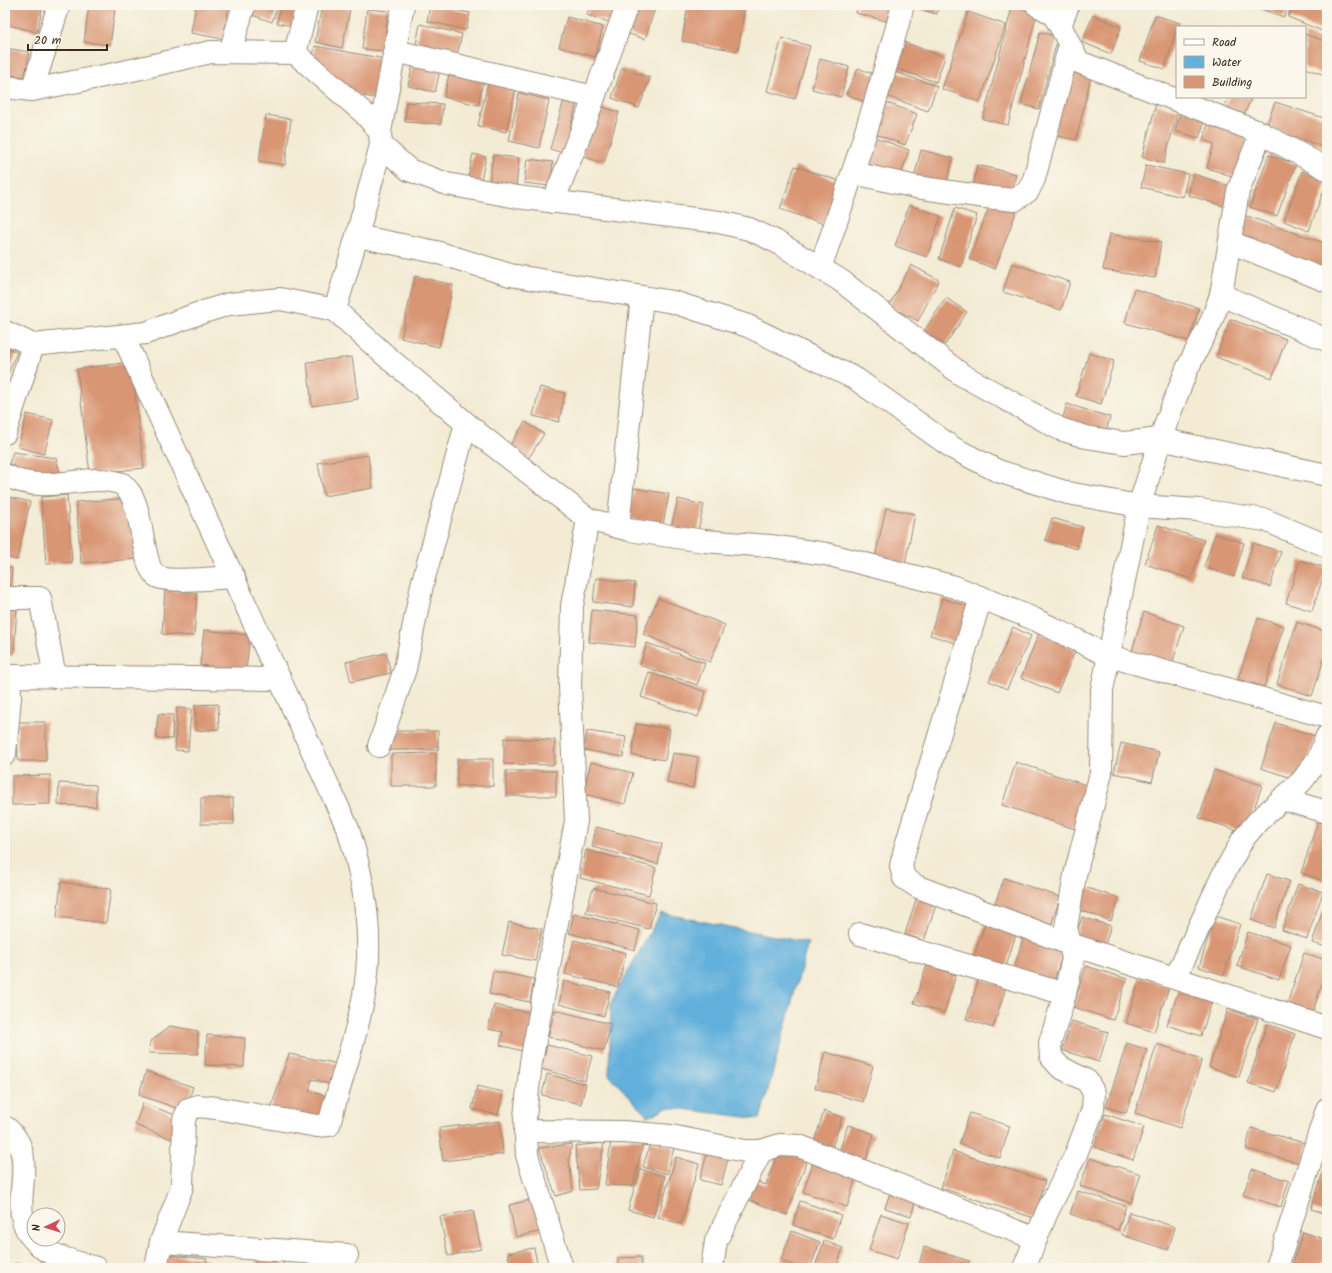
<svg xmlns="http://www.w3.org/2000/svg" width="1332" height="1273" font-family="Kalam,sans-serif">
  <style>
    .water { fill: #62b0dc; stroke: #4e6d7d }
    .building { fill: #d99675 }
    .lines { fill: none; stroke-linecap: round; stroke-linejoin: round }
    .minor-casing { stroke: #978a79; stroke-width: 24 }
    .minor { stroke: #fff; stroke-width: 22 }
  </style>
  <rect width="100%" height="100%" fill="#fbf7ec"/>
  <filter id="ink" filterUnits="userSpaceOnUse"><feTurbulence type="fractalNoise" baseFrequency=".025" numOctaves="2"/><feDisplacementMap in="SourceGraphic" scale="8" xChannelSelector="R" yChannelSelector="G"/><feConvolveMatrix kernelMatrix="1 2 1 2 8 2 1 2 1" color-interpolation-filters="sRGB"/></filter>
  <filter id="wash" filterUnits="userSpaceOnUse"><feTurbulence type="fractalNoise" baseFrequency=".012" numOctaves="4" result="noise"/><feDisplacementMap in="SourceGraphic" scale="16" xChannelSelector="R" yChannelSelector="G"/><feGaussianBlur stdDeviation="0.9" result="paint"/><feColorMatrix in="noise" values="0 0 0 0 0 0 0 0 0 0 0 0 0 0 0 0 0 1.4 0 .05"/><feComposite in="paint" operator="in"/></filter>
  <g filter="url(#wash)">
    <rect width="100%" height="100%" fill="#f3ebd4"/>
    <path class="water" d="M661,913L808,943L760,1119L667,1107L648,1117L609,1075L611,1002Z"/>
    <g id="blocks">
      <g class="building">
        <path d="M5,5H43L37,32L5,24Z"/>
        <path d="M89,5L115,9L110,45L84,42Z"/>
        <path d="M196,5H229L223,39L191,33Z"/>
        <path d="M252,5H278L272,22L249,14Z"/>
        <path d="M281,5H297L293,26L277,23Z"/>
        <path d="M322,5L350,9L342,48L315,42Z"/>
        <path d="M430,5L470,13L466,30L427,21Z"/>
        <path d="M590,5H617L612,23L587,15Z"/>
        <path d="M638,5H656L645,39L629,34Z"/>
        <path d="M688,5H745L738,51L682,41Z"/>
        <path d="M858,5H902L897,24L856,13Z"/>
        <path d="M912,5H939L937,14L912,7Z"/>
        <path d="M1256,5H1288L1284,17L1255,7Z"/>
        <path d="M1293,5H1327V33L1288,17Z"/>
        <path d="M1012,7L1037,13L1008,125L983,119Z"/>
        <path d="M367,9L388,11L384,51L362,49Z"/>
        <path d="M968,12L1006,25L980,102L942,89Z"/>
        <path d="M1093,15L1121,27L1111,54L1082,42Z"/>
        <path d="M1155,15L1180,23L1177,27L1165,69L1140,61Z"/>
        <path d="M567,17L603,27L595,57L559,47Z"/>
        <path d="M420,24L462,34L456,60L415,50Z"/>
        <path d="M1040,32L1058,37L1039,109L1021,104Z"/>
        <path d="M1305,34L1327,42V76L1305,68Z"/>
        <path d="M782,38L810,46L795,99L767,91Z"/>
        <path d="M903,42L945,57L936,82L894,68Z"/>
        <path d="M315,46L386,59L380,99L354,94L312,61Z"/>
        <path d="M5,48L29,52L25,77L5,74Z"/>
        <path d="M820,59L849,67L841,97L812,89Z"/>
        <path d="M413,64L440,70L435,92L408,86Z"/>
        <path d="M1069,67L1092,72L1076,140L1053,135Z"/>
        <path d="M622,68L650,78L639,108L612,98Z"/>
        <path d="M858,68L880,77L869,104L846,94Z"/>
        <path d="M450,69L484,77L478,105L444,97Z"/>
        <path d="M892,71L937,86L928,111L884,95Z"/>
        <path d="M488,82L516,88L506,132L478,126Z"/>
        <path d="M519,93L549,100L539,148L509,141Z"/>
        <path d="M1229,97H1252L1244,115L1225,106Z"/>
        <path d="M564,100L577,103L563,153L550,149Z"/>
        <path d="M406,102L443,104L441,124L405,122Z"/>
        <path d="M885,102L917,114L905,145L873,133Z"/>
        <path d="M1275,102L1327,119V148L1266,127Z"/>
        <path d="M1156,104L1178,110L1164,163L1142,157Z"/>
        <path d="M596,105L619,112L604,163L581,156Z"/>
        <path d="M1181,109L1206,117L1199,138L1175,131Z"/>
        <path d="M266,115L291,119L285,165L259,161Z"/>
        <path d="M1210,118L1250,131L1235,177L1207,168L1214,144L1203,140Z"/>
        <path d="M874,137L909,150L899,181L863,168Z"/>
        <path d="M921,150L953,158L946,186L914,179Z"/>
        <path d="M473,154L486,157L480,185L467,183Z"/>
        <path d="M493,155L519,158L516,188L489,185Z"/>
        <path d="M1269,155L1296,164L1277,216L1250,207Z"/>
        <path d="M527,159L553,162L550,186L524,183Z"/>
        <path d="M977,165L1016,174L1011,198L973,188Z"/>
        <path d="M1146,165L1188,174L1183,197L1141,187Z"/>
        <path d="M795,166L848,184L833,227L780,209Z"/>
        <path d="M1302,171L1327,181L1309,231L1284,221Z"/>
        <path d="M1194,174L1233,187L1226,207L1188,195Z"/>
        <path d="M991,202L1016,212L995,269L969,259Z"/>
        <path d="M909,205L941,216L927,257L895,246Z"/>
        <path d="M955,208L977,215L961,267L939,259Z"/>
        <path d="M1244,215L1327,244V275L1237,239Z"/>
        <path d="M1109,234L1161,242L1155,278L1103,270Z"/>
        <path d="M1012,263L1070,282L1061,310L1003,292Z"/>
        <path d="M911,265L939,280L918,321L889,306Z"/>
        <path d="M415,276L453,285L439,347L401,338Z"/>
        <path d="M1134,289L1199,308L1189,341L1125,323Z"/>
        <path d="M946,298L967,312L945,345L924,331Z"/>
        <path d="M1230,319L1286,339L1272,378L1216,357Z"/>
        <path d="M5,347L17,352L5,381Z"/>
        <path d="M1089,353L1114,361L1101,404L1076,396Z"/>
        <path d="M352,357L358,399L312,406L307,362Z"/>
        <path d="M131,362L144,468L90,474L77,369Z"/>
        <path d="M540,387L565,393L559,422L533,416Z"/>
        <path d="M1067,404L1110,417L1105,435L1062,421Z"/>
        <path d="M27,414L53,420L44,454L18,447Z"/>
        <path d="M525,422L544,434L528,459L509,447Z"/>
        <path d="M13,452L56,458L61,476L5,475Z"/>
        <path d="M368,455L373,488L324,496L318,463Z"/>
        <path d="M634,488L669,494L663,524L629,518Z"/>
        <path d="M67,495L72,562L46,564L41,497Z"/>
        <path d="M5,496L30,502L17,560L5,557Z"/>
        <path d="M132,498L136,559L81,563L76,502Z"/>
        <path d="M678,499L704,505L697,534L671,527Z"/>
        <path d="M886,508L915,514L905,564L875,557Z"/>
        <path d="M1052,518L1083,527L1077,549L1045,540Z"/>
        <path d="M1158,525L1204,540L1191,579L1145,564Z"/>
        <path d="M1215,534L1244,543L1234,577L1204,567Z"/>
        <path d="M1253,543L1281,552L1270,587L1242,578Z"/>
        <path d="M1300,560L1326,568L1312,611L1286,603Z"/>
        <path d="M5,567L12,568L10,596H5Z"/>
        <path d="M596,578L635,583L633,607L593,602Z"/>
        <path d="M165,590L197,593L194,636L162,634Z"/>
        <path d="M658,598L725,625L710,662L643,634Z"/>
        <path d="M942,598L976,609L965,646L930,635Z"/>
        <path d="M5,605L17,606L14,654H5Z"/>
        <path d="M592,610L638,615L635,647L589,642Z"/>
        <path d="M1144,612L1184,626L1172,664L1132,651Z"/>
        <path d="M1258,618L1284,626L1264,687L1238,679Z"/>
        <path d="M1297,622L1327,632V650L1312,696L1277,684Z"/>
        <path d="M1013,627L1031,636L1007,689L989,681Z"/>
        <path d="M204,630L250,635L246,670L200,665Z"/>
        <path d="M1039,633L1076,649L1057,693L1021,678Z"/>
        <path d="M647,643L705,663L697,685L640,665Z"/>
        <path d="M386,653L391,673L351,682L346,662Z"/>
        <path d="M649,672L706,692L698,717L641,697Z"/>
        <path d="M218,704L219,729L196,731L195,705Z"/>
        <path d="M177,708L191,709L188,751L175,750Z"/>
        <path d="M158,714L173,715L172,739L156,738Z"/>
        <path d="M17,722H46V761H18Z"/>
        <path d="M1276,723L1315,736L1301,781L1261,768Z"/>
        <path d="M636,724L670,729L665,760L632,755Z"/>
        <path d="M388,731H438V750H387Z"/>
        <path d="M587,731L626,737L623,757L584,750Z"/>
        <path d="M504,738L555,740L554,765L504,764Z"/>
        <path d="M1121,743L1159,752L1152,782L1114,773Z"/>
        <path d="M436,753V786H391V754Z"/>
        <path d="M673,753L698,757L693,788L667,783Z"/>
        <rect x="457" y="759" width="36" height="27"/>
        <path d="M591,762L633,773L625,804L583,794Z"/>
        <path d="M1016,762L1089,786L1075,829L1002,805Z"/>
        <path d="M1214,770L1262,785L1246,833L1199,818Z"/>
        <rect x="506" y="771" width="50" height="25"/>
        <path d="M50,775V804L12,805V776Z"/>
        <path d="M59,783L96,785V807L58,805Z"/>
        <path d="M201,798H233L234,824H201Z"/>
        <path d="M1321,812L1327,814V872L1324,881L1301,873Z"/>
        <path d="M596,827L662,844L658,864L592,847Z"/>
        <path d="M586,850L656,868L649,895L580,878Z"/>
        <path d="M1267,874L1289,881L1274,928L1251,920Z"/>
        <path d="M1004,878L1060,897L1050,929L993,910Z"/>
        <path d="M61,882L111,889L106,923L57,917Z"/>
        <path d="M1298,884L1323,892L1307,939L1282,930Z"/>
        <path d="M1084,887L1119,898L1111,921L1077,909Z"/>
        <path d="M593,888L656,903L649,929L586,913Z"/>
        <path d="M918,893L938,899L924,941L905,934Z"/>
        <path d="M1327,898V947L1312,943Z"/>
        <path d="M574,914L640,930L635,950L569,933Z"/>
        <path d="M1215,916L1240,924L1224,975L1199,967Z"/>
        <path d="M1082,917L1111,926L1104,948L1075,938Z"/>
        <path d="M986,921L1017,931L1005,970L973,959Z"/>
        <path d="M509,922L542,929L535,961L502,955Z"/>
        <path d="M1025,932L1065,946L1053,984L1013,971Z"/>
        <path d="M1248,932L1291,945L1279,980L1237,966Z"/>
        <path d="M574,940L626,953L618,987L565,974Z"/>
        <path d="M1304,953L1327,960V967L1312,1015L1286,1007Z"/>
        <path d="M927,965L956,975L944,1013L914,1003Z"/>
        <path d="M1086,966L1127,979L1113,1020L1073,1007Z"/>
        <path d="M493,971L534,979L530,1002L489,994Z"/>
        <path d="M1140,977L1169,987L1154,1032L1126,1023Z"/>
        <path d="M979,978L1006,987L993,1028L966,1019Z"/>
        <path d="M564,981L610,992L604,1016L559,1004Z"/>
        <path d="M1179,990L1212,1001L1201,1036L1167,1025Z"/>
        <path d="M494,1005L535,1014L526,1052L500,1045L503,1032L488,1029Z"/>
        <path d="M1228,1009L1258,1019L1239,1077L1209,1067Z"/>
        <path d="M555,1010L611,1024L604,1051L548,1037Z"/>
        <path d="M1072,1021L1108,1032L1099,1062L1062,1050Z"/>
        <path d="M1267,1024L1295,1034L1276,1092L1248,1083Z"/>
        <path d="M170,1026L198,1031V1054L149,1053L150,1042Z"/>
        <path d="M207,1035L245,1038L244,1067L205,1065Z"/>
        <path d="M1127,1043L1147,1050L1126,1113L1106,1107Z"/>
        <path d="M1157,1044L1202,1059L1180,1128L1135,1113Z"/>
        <path d="M547,1045L592,1056L585,1081L541,1069Z"/>
        <path d="M825,1052L873,1066L863,1102L815,1088Z"/>
        <path d="M289,1054L339,1064L333,1085L312,1079L309,1091L330,1097L323,1124L270,1111Z"/>
        <path d="M146,1071L193,1087L185,1111L139,1095Z"/>
        <path d="M547,1074L586,1084L581,1104L542,1095Z"/>
        <path d="M477,1086L503,1092L498,1115L472,1109Z"/>
        <path d="M143,1103L183,1118L174,1140L135,1125Z"/>
        <path d="M824,1111L842,1117L830,1154L812,1148Z"/>
        <path d="M970,1113L1010,1126L1000,1158L959,1144Z"/>
        <path d="M1105,1114L1144,1127L1133,1160L1094,1147Z"/>
        <path d="M500,1121L503,1154L443,1161L439,1128Z"/>
        <path d="M848,1125L874,1134L864,1167L837,1158Z"/>
        <path d="M1251,1128L1308,1144L1303,1164L1246,1149Z"/>
        <path d="M644,1139L633,1186L605,1185L611,1140Z"/>
        <path d="M651,1141L674,1148L667,1174L643,1167Z"/>
        <path d="M604,1143L596,1189L580,1190L575,1146Z"/>
        <path d="M572,1144L569,1160L573,1191L556,1196L539,1148Z"/>
        <path d="M708,1150L729,1155L721,1185L700,1180Z"/>
        <path d="M779,1150L807,1160L787,1215L747,1199L754,1181L766,1185Z"/>
        <path d="M953,1151L1045,1181L1034,1218L941,1188Z"/>
        <path d="M676,1157L699,1164L681,1224L658,1217Z"/>
        <path d="M1090,1158L1141,1174L1131,1203L1080,1186Z"/>
        <path d="M813,1163L856,1177L847,1207L803,1192Z"/>
        <path d="M640,1169L665,1176L653,1217L628,1210Z"/>
        <path d="M1252,1169L1289,1181L1281,1207L1243,1195Z"/>
        <path d="M1324,1169L1327,1170V1214L1311,1209Z"/>
        <path d="M892,1187L917,1196L911,1216L885,1208Z"/>
        <path d="M1078,1191L1126,1206L1118,1230L1070,1214Z"/>
        <path d="M534,1199L542,1231L516,1237L509,1205Z"/>
        <path d="M800,1201L841,1215L833,1239L793,1225Z"/>
        <path d="M473,1210L481,1249L448,1256L440,1217Z"/>
        <path d="M1129,1212L1175,1227L1168,1250L1122,1235Z"/>
        <path d="M881,1214L909,1223L897,1259L869,1250Z"/>
        <path d="M792,1231L820,1242L810,1268H800L781,1260Z"/>
        <path d="M1303,1232L1327,1240V1250L1321,1268H1291Z"/>
        <path d="M824,1241L843,1248L836,1268H826L816,1264Z"/>
        <path d="M924,1247L969,1261L967,1268H918Z"/>
        <path d="M534,1248L538,1268H510L508,1253Z"/>
        <path d="M161,1254L207,1259L206,1268H159Z"/>
        <path d="M257,1255L284,1257L283,1268H256Z"/>
        <path d="M641,1257V1268H618V1258Z"/>
        <path d="M15,1263L34,1267V1268H14Z"/>
      </g>
    </g>
  </g>
  <g filter="url(#ink)">
    <use href="#blocks" fill-opacity="0" stroke="#978a79" stroke-width="1"/>
    <g class="lines">
      <g class="minor-casing">
        <g id="minor">
          <path d="M1060,26L1068,5"/>
          <path d="M395,51L594,97"/>
          <path d="M230,52L244,5"/>
          <path d="M295,53L307,5"/>
          <path d="M5,87L32,90L119,73L211,52L295,53L365,114L380,132L381,145L357,236L335,310"/>
          <path d="M32,90L59,5"/>
          <path d="M380,132L403,5"/>
          <path d="M1261,133L1327,169"/>
          <path d="M381,145L409,170L447,184L517,197L719,222L749,229L775,241L840,280L962,375L1060,429L1086,437L1124,443L1160,439L1327,475"/>
          <path d="M854,173L916,187L985,197L1015,200L1028,191L1034,179L1069,48"/>
          <path d="M553,202L587,117L627,5"/>
          <path d="M357,236L436,252L510,275L673,302L748,326L856,379L953,448L998,471L1068,493L1139,506L1199,510L1265,520L1327,546"/>
          <path d="M1230,242L1327,281"/>
          <path d="M820,268C851,181 879,94 903,5"/>
          <path d="M1221,295L1327,340"/>
          <path d="M5,332L33,345L146,333L194,315L229,304L280,299L335,310L386,356L480,435L588,519L629,530L704,541L770,546L826,554L955,587L1034,619L1109,656L1327,717"/>
          <path d="M123,336L348,829C365,882 374,940 364,995C356,1039 340,1081 329,1125L317,1126L217,1108L198,1106L189,1109L184,1119L182,1187L161,1242L156,1268"/>
          <path d="M5,433L33,345"/>
          <path d="M5,475C15,480 29,484 40,484C67,486 96,474 122,484C125,486 127,490 130,493C144,513 142,570 158,577C172,583 217,578 234,577"/>
          <path d="M618,527L642,297"/>
          <path d="M981,597L905,849L901,866L904,878L918,887L1070,944L1327,1028"/>
          <path d="M5,598H40L55,677"/>
          <path d="M379,746L405,669L422,585L466,424"/>
          <path d="M5,754L10,697L9,676L280,679"/>
          <path d="M1282,799L1327,812"/>
          <path d="M860,934L1065,994"/>
          <path d="M1176,977L1222,877L1243,839L1258,821L1302,781L1318,759L1327,736"/>
          <path d="M5,1127C46,1159 1,1207 35,1241C39,1244 42,1249 47,1251C62,1259 79,1263 96,1268"/>
          <path d="M525,1131L623,1132L671,1136L745,1151H761L780,1145L799,1146L1036,1239"/>
          <path d="M161,1242L347,1255"/>
          <path d="M1277,1267L1327,1109"/>
          <path d="M562,1268L527,1155L525,1117L531,1062L576,821L570,686L572,606L588,519"/>
          <path d="M712,1268L716,1241L761,1151"/>
          <path d="M1024,1268L1047,1212L1076,1154L1093,1109L1094,1093L1087,1081L1060,1067L1051,1057L1050,1043L1065,994L1073,958L1066,927L1075,875L1101,773L1102,690L1139,506L1167,420L1187,369L1211,322L1221,295L1238,191L1261,133L1079,62C1069,47 1064,28 1053,15C1049,11 1042,8 1037,5"/>
        </g>
      </g>
      <use href="#minor" class="minor"/>
    </g>
  </g>
  <rect width="1332" height="1273" fill="none" stroke="#fbf7ec" stroke-width="20"/>
  <rect x="1176" y="26" width="130" height="72" fill="#fbf7ec" stroke="#aea59a"/>
  <rect x="1184" y="39" width="20" height="6" fill="#ffffff" stroke="#aea59a"/>
  <text x="1212" y="46" font-size="12" fill="#3b2a1e">Road</text>
  <rect x="1184" y="56" width="20" height="12" fill="#62b0dc" stroke="#aea59a"/>
  <text x="1212" y="66" font-size="12" fill="#3b2a1e">Water</text>
  <rect x="1184" y="76" width="20" height="12" fill="#d99675" stroke="#aea59a"/>
  <text x="1212" y="86" font-size="12" fill="#3b2a1e">Building</text>
  <g transform="translate(46 1227) rotate(266)"><circle r="19" fill="#fbf7ec" stroke="#aea59a"/>
  <path d="M0-3L7 15L0 10L-7 15Z" fill="#d1495b"/>
  <text y="-6" font-size="11" font-weight="bold" text-anchor="middle" fill="#3b2a1e">N</text>
  </g>
  <path d="M28 44v6h79v-6" fill="none" stroke="#3b2a1e" stroke-width="2"/>
  <text x="34" y="44" font-size="12" fill="#3b2a1e" stroke="#fbf7ec" stroke-width="3" paint-order="stroke">20 m</text>
</svg>
